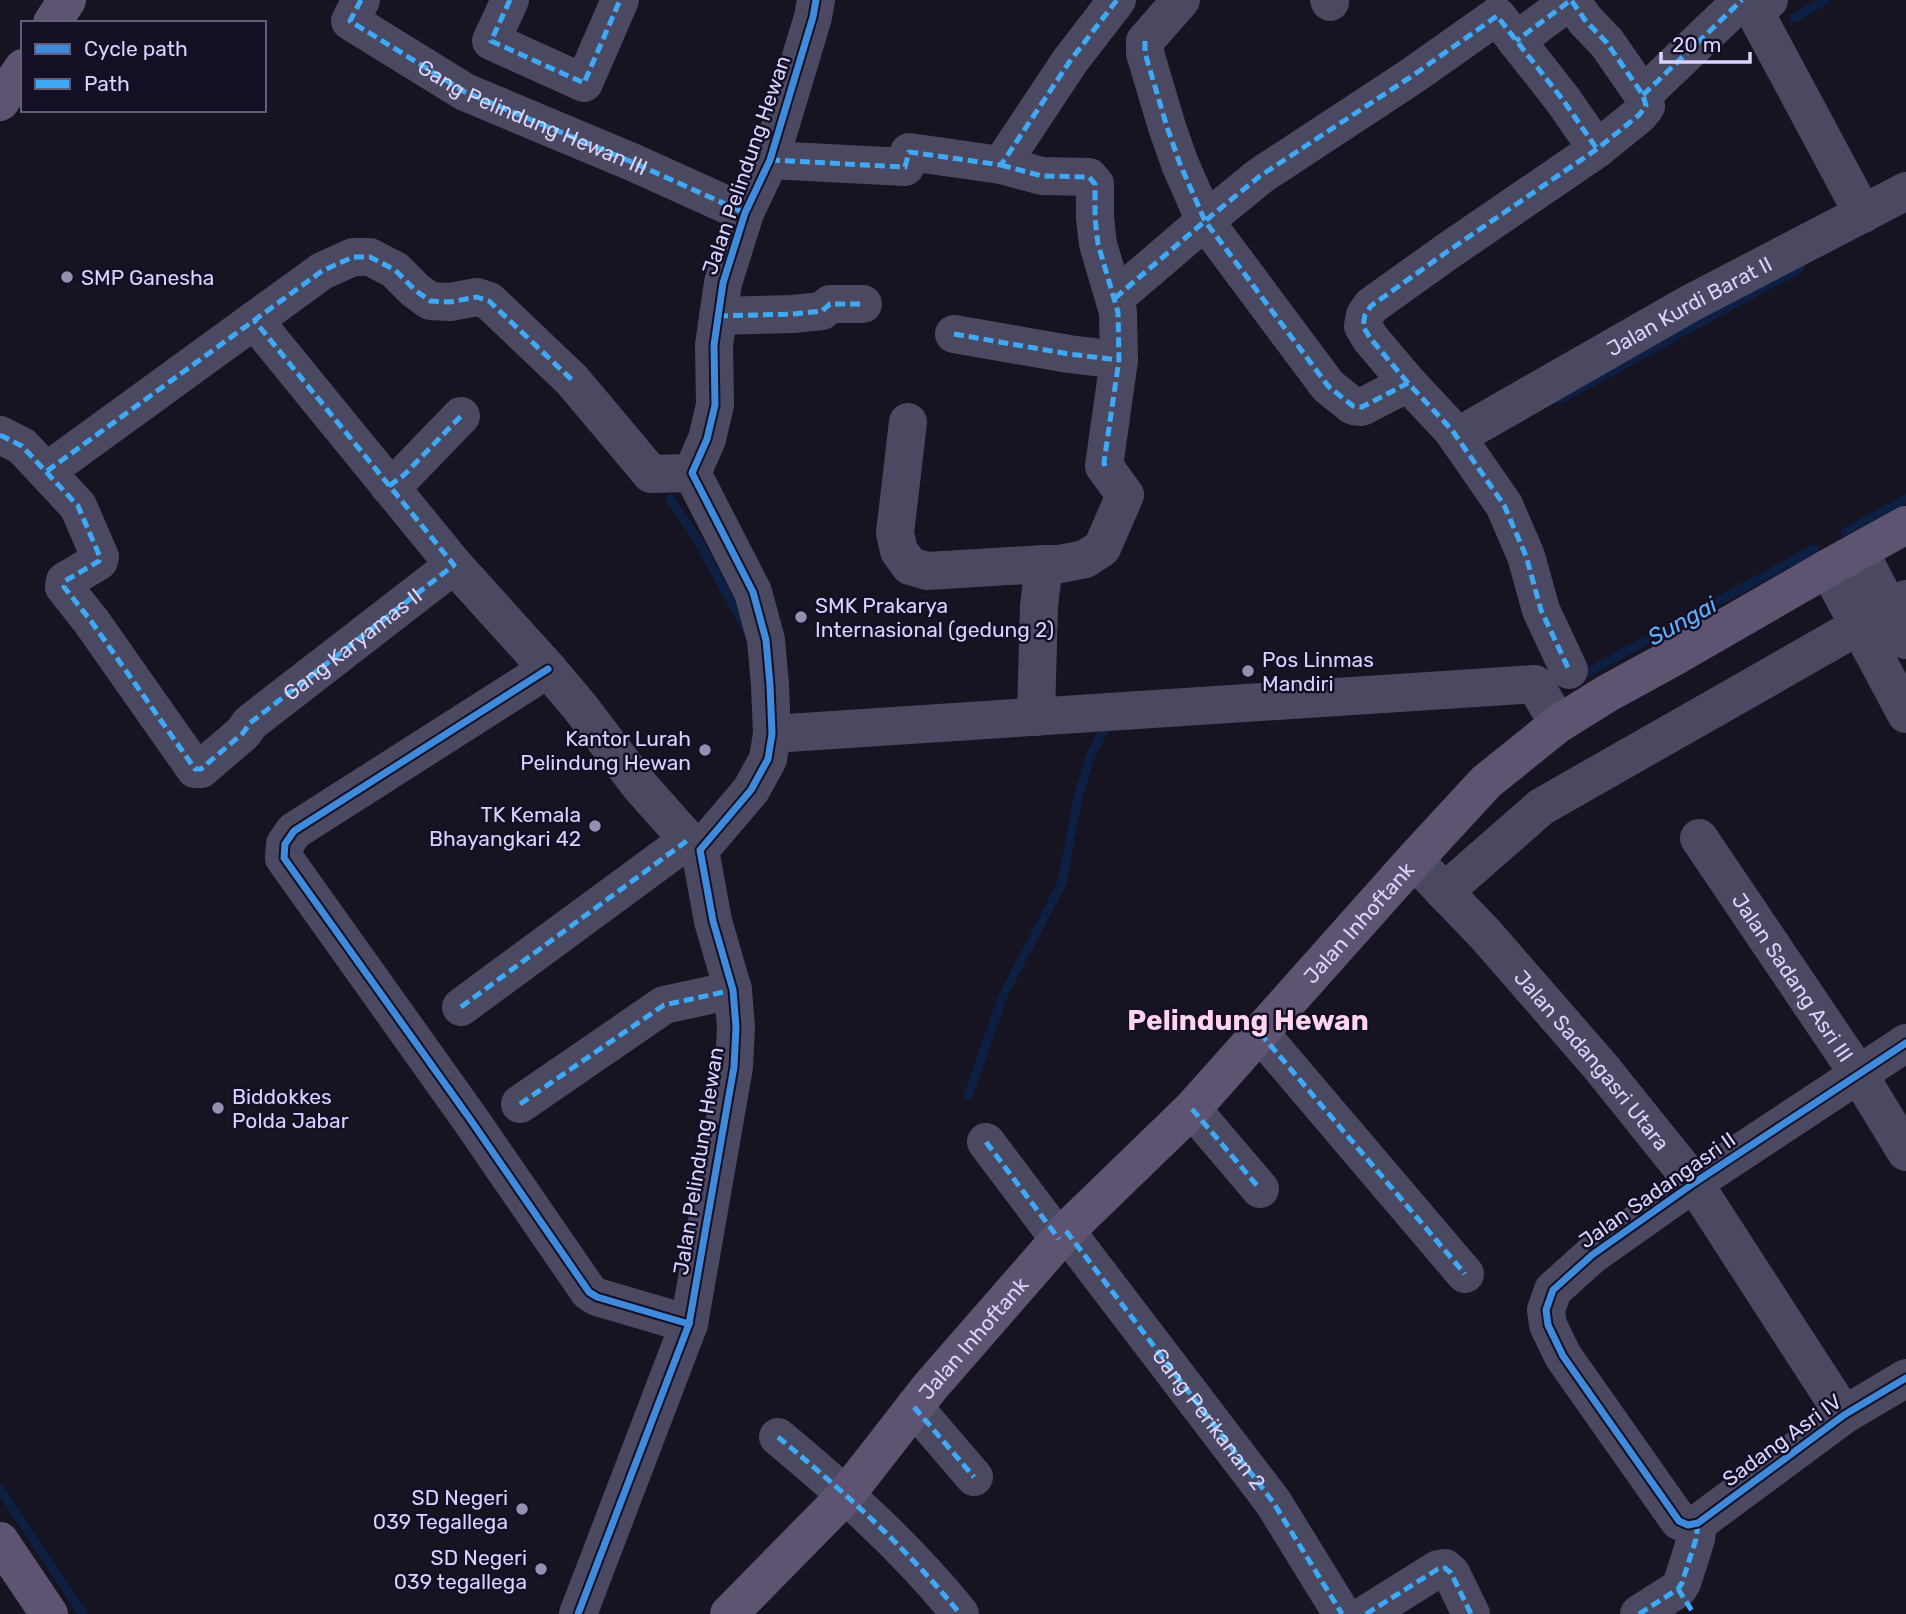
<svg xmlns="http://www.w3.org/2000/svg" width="1906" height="1614" font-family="Rubik,sans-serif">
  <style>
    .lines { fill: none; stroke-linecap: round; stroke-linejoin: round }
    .stream { stroke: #0d1f43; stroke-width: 9 }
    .minor { stroke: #4b4961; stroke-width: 38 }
    .major { stroke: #5f5372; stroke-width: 38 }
    .quiet { stroke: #3fa9f5; stroke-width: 5; stroke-dasharray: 10 5; stroke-linecap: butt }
    .cycleway-casing { stroke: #130f25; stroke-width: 11 }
    .cycleway { stroke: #408adc; stroke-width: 7 }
    .poi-dot { fill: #9590b1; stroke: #130f25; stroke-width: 2.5 }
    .labels { text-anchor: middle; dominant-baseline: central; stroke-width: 5; stroke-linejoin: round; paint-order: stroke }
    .street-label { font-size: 21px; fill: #dad3ff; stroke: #130f25 }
    .poi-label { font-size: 21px; fill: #dad3ff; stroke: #130f25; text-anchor: start }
    .water-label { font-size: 23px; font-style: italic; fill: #61b1ff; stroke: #130f25 }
    .district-label { font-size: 28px; font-weight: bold; fill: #ffd5ef; stroke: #130f25 }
  </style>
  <rect width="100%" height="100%" fill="#161420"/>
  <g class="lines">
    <g class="stream">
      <path d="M1794,18L1825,0"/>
      <path d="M1561,399L1800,268"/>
      <path d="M670,499L696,537L745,627"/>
      <path d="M1845,532L1906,499"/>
      <path d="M1579,677L1814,549"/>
      <path d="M968,1096L1003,996L1062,883L1078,797L1091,755L1107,724"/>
      <path d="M0,1489L83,1614"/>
    </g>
    <g class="minor">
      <path d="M361,0L350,21L465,92L632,162L745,213"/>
      <path d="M510,0L491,41L584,83L620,0"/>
      <path d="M1181,0L1145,41V53L1167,127L1180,164L1205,221L1328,386L1353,406L1362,407L1408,383L1452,430L1504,505L1526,556L1541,610L1569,670"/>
      <path d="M1329,0L1330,2"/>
      <path d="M1769,0L1759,8L1758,18L1863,214"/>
      <path d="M1643,95L1742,0"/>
      <path d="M770,160L905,167L909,152L1001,165L1070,61L1117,0"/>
      <path d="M1001,165L1042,176L1089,177L1095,184V218L1098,244L1118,312L1119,360L1104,466L1125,495L1102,548L1085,559L1060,564H1044L1039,606L1036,717"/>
      <path d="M1115,298L1205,221L1260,176L1412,76L1497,16L1563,100L1597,149"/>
      <path d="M718,316L793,314L822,311L830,304H863"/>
      <path d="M254,320L454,565L548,669L580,707L640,786L688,840L700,850"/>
      <path d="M954,334L1069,354L1119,360"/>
      <path d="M1408,383L1370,338L1363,326L1365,315L1371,306L1448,251L1597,149L1639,115L1646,106L1643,95L1607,43L1585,20L1571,0L1516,41"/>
      <path d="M908,422L895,533L899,551L910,566L927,571L1044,564"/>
      <path id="s1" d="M1474,427L1689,304L1906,191"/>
      <path d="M0,435L22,446L78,506L100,557L99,561L65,581L64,587L91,621L195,769H201L243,733L250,723L454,565"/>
      <path d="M47,471L322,271L353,257H370L395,270L415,290L430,301L450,302L477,297L489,301L572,380L651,474L692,473"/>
      <path d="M389,486L404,475L461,416"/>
      <path d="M1859,551L1906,640"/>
      <path d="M1828,568L1906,714"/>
      <path d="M548,669L294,831L285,844L284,858L470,1119L589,1292L597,1297L689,1324"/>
      <path d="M772,734L1535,684L1558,724"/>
      <path id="s2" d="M1699,838L1859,1075L1906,1152"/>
      <path id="s3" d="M1414,860L1486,935L1600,1066L1694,1183L1844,1415"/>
      <path d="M1444,892L1541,807L1906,599"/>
      <path d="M461,1007L688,840"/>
      <path d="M1260,1033L1465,1274"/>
      <path d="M1906,1043L1694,1183L1592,1255L1553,1290L1546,1310L1548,1325L1563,1356L1679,1521L1688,1525L1698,1523L1844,1415L1906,1378"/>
      <path d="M520,1104L664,1005L733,990"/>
      <path d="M1192,1109L1260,1189"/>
      <path d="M986,1142L1059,1239"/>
      <path d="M1066,1231L1273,1502L1342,1614"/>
      <path d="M914,1407L974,1477"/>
      <path d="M778,1437C843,1491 907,1548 960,1614"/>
      <path d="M578,1614L689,1324L734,1067L736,1027L733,990L713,921L700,850L751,790L768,759L772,734L770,685L766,640L753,592L692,473L707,439L715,405L714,345L723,283L745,213L770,160L813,17L816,0"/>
      <path d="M1366,1614L1438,1569L1445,1568L1451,1573L1471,1614"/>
      <path d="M1639,1614L1678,1589L1682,1583L1696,1539L1698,1523"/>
    </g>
    <g class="major">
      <path d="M52,23L67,0"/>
      <path d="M0,102L23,68"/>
      <path d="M0,1541L49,1614"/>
      <path id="s4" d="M729,1614L845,1496L930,1387L1066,1231L1192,1109L1414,860L1486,782L1558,724L1608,693L1672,658L1828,568L1906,525"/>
    </g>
    <g class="quiet">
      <path id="s5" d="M361,0L350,21L465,92L632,162L745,213"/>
      <path d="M510,0L491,41L584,83L620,0"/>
      <path d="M1145,41V53L1167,127L1180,164L1205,221L1328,386L1353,406L1362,407L1408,383L1452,430L1504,505L1526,556L1541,610L1569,670"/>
      <path d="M1643,95L1742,0"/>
      <path d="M770,160L905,167L909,152L1001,165L1070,61L1117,0"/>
      <path d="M1001,165L1042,176L1089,177L1095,184V218L1098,244L1118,312L1119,360L1104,462L1105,468"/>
      <path d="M1115,298L1205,221L1260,176L1412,76L1497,16L1563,100L1597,149"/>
      <path d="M718,316L793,314L822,311L830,304H863"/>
      <path d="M954,334L1069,354L1119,360"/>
      <path d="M1408,383L1370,338L1363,326L1365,315L1371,306L1448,251L1597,149L1639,115L1646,106L1643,95L1607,43L1585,20L1571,0L1516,41"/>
      <path id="s6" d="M0,435L22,446L78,506L100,557L99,561L65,581L64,587L91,621L195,769H201L243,733L250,723L454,565L254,320"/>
      <path d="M47,471L322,271L353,257H370L395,270L415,290L430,301L450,302L477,297L489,301L572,380"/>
      <path d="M389,486L404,475L461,416"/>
      <path d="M461,1007L688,840"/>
      <path d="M1260,1033L1465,1274"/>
      <path d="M520,1104L664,1005L733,990"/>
      <path d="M1192,1109L1260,1189"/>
      <path d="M986,1142L1059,1239"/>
      <path id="s7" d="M1066,1231L1273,1502L1342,1614"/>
      <path d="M914,1407L974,1477"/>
      <path d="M778,1437C843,1491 907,1548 960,1614"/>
      <path d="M1678,1589L1694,1614"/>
      <path d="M1366,1614L1438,1569L1445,1568L1451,1573L1471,1614"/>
      <path d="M1639,1614L1678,1589L1682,1583L1696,1539L1698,1523"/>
    </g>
    <g class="cycleway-casing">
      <g id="cycleway">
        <path d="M548,669L294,831L285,844L284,858L470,1119L589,1292L597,1297L689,1324"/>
        <path d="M1906,1043L1694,1183L1592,1255L1553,1290L1546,1310L1548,1325L1563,1356L1679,1521L1688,1525L1698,1523L1844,1415L1906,1378"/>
        <path d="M578,1614L689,1324L734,1067L736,1027L733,990L713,921L700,850L751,790L768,759L772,734L770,685L766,640L753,592L692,473L707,439L715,405L714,345L723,283L745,213L770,160L813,17L816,0"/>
      </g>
    </g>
    <use href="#cycleway" class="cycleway"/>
  </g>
  <g class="poi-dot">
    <circle cx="67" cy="277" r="7"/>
    <circle cx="801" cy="617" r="7"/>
    <circle cx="1248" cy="671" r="7"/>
    <circle cx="705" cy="750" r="7"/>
    <circle cx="595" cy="826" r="7"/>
    <circle cx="218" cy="1108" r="7"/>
    <circle cx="522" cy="1509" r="7"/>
    <circle cx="541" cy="1569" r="7"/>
  </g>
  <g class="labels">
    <g class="street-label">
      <text stroke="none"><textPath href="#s5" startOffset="231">Gang Pelindung Hewan III</textPath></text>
      <text transform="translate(746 165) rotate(-71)">Jalan Pelindung Hewan</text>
      <text stroke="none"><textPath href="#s1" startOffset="247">Jalan Kurdi Barat II</textPath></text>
      <text stroke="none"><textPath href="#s6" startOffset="639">Gang Karyamas II</textPath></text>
      <text stroke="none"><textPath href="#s4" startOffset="936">Jalan Inhoftank</textPath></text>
      <text stroke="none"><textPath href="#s2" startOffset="168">Jalan Sadang Asri III</textPath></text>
      <text stroke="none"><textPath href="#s3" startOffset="268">Jalan Sadangasri Utara</textPath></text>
      <text transform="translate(698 1161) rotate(-81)">Jalan Pelindung Hewan</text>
      <text transform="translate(1657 1190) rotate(-35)">Jalan Sadangasri II</text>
      <text stroke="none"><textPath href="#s4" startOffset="369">Jalan Inhoftank</textPath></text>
      <text stroke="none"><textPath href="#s7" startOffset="236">Gang Perikanan 2</textPath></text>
      <text transform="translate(1782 1440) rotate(-36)">Sadang Asri IV</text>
    </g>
    <g class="poi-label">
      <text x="81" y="277">SMP Ganesha</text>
      <text x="815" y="605">SMK Prakarya<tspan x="815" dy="24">Internasional (gedung 2)</tspan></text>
      <text x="1262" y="659">Pos Linmas<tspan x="1262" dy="24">Mandiri</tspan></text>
      <text x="691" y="738" text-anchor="end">Kantor Lurah<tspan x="691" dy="24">Pelindung Hewan</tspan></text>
      <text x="581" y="814" text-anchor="end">TK Kemala<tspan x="581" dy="24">Bhayangkari 42</tspan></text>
      <text x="232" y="1096">Biddokkes<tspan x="232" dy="24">Polda Jabar</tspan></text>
      <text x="508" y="1497" text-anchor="end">SD Negeri<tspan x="508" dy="24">039 Tegallega</tspan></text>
      <text x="527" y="1557" text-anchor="end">SD Negeri<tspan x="527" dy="24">039 tegallega</tspan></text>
    </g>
    <g class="water-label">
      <text transform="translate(1682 621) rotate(-29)">Sungai</text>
    </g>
    <g class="district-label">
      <text x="1248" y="1020">Pelindung Hewan</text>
    </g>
  </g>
  <rect x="21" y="21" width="245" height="91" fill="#130f25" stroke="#635d7c" stroke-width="2"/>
  <rect x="35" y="44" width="35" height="10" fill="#408adc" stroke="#635d7c" stroke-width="2"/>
  <text x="84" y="56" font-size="21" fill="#dad3ff">Cycle path</text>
  <rect x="35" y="79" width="35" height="10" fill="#3fa9f5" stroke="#635d7c" stroke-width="2"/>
  <text x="84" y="91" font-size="21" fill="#dad3ff">Path</text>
  <path d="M1661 52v10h89v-10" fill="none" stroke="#dad3ff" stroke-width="3.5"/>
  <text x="1672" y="52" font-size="21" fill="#dad3ff" stroke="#130f25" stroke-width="5" paint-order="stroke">20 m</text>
</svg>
